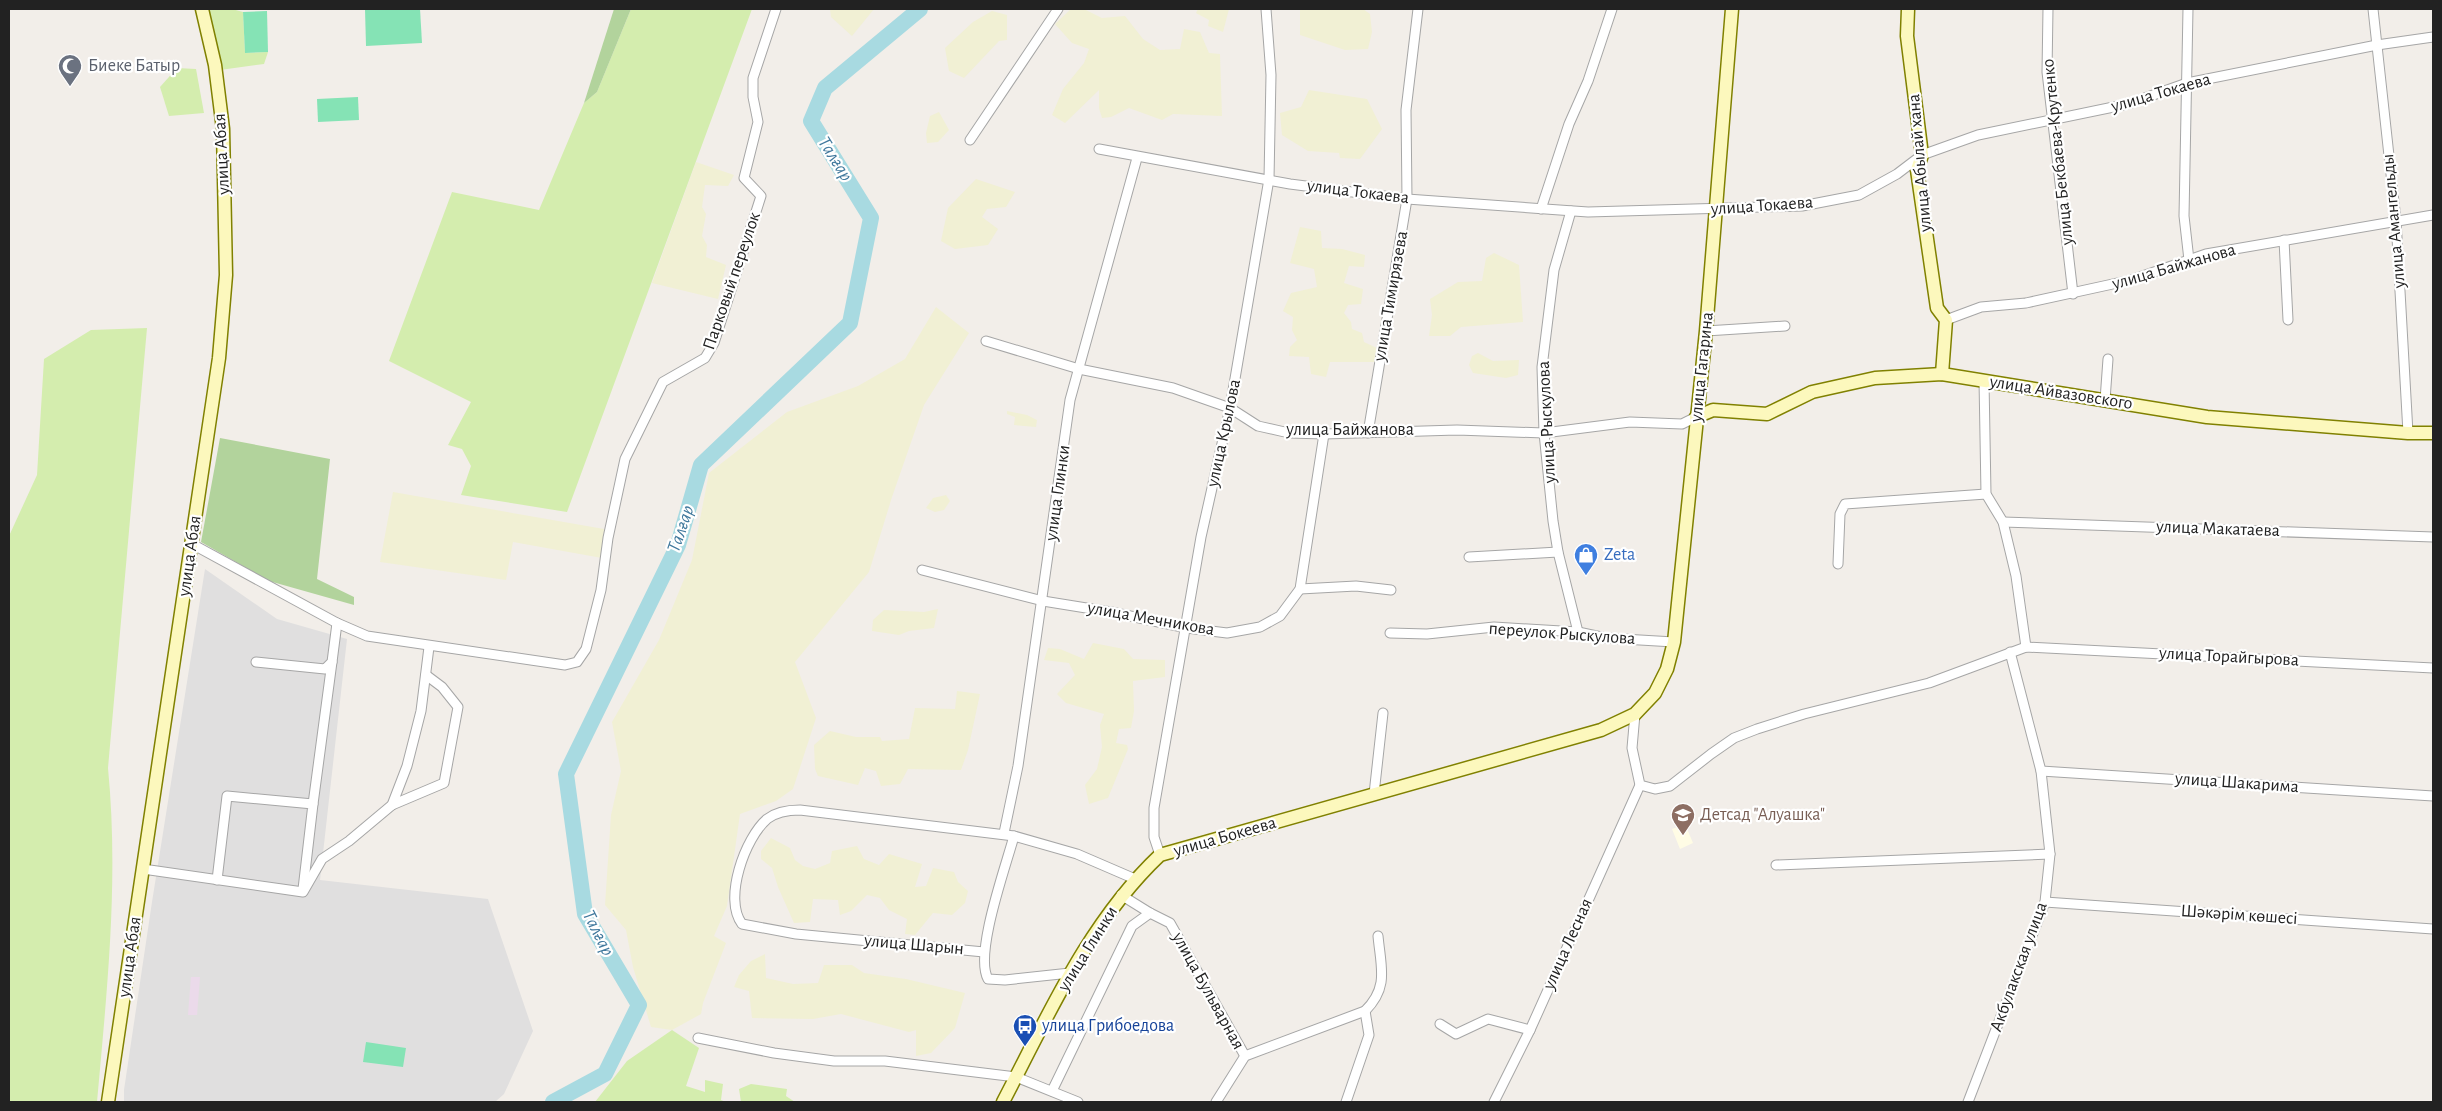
<svg xmlns="http://www.w3.org/2000/svg" width="2442" height="1111" font-family="'Alegreya Sans',sans-serif">
  <style>
    .residential { fill: #e0dfdf }
    .industrial { fill: #ebdaea }
    .education { fill: #fffce5 }
    .farmland { fill: #f1f0d4 }
    .grass { fill: #d4edae }
    .forest { fill: #b2d39c }
    .pitch { fill: #85e3b5 }
    .lines { fill: none; stroke-linecap: round; stroke-linejoin: round }
    .river { stroke: #a8dae1; stroke-width: 16 }
    .street-casing { stroke: #a6a6a6; stroke-width: 11 }
    .secondary-casing { stroke: #808101; stroke-width: 15 }
    .street { stroke: #fff; stroke-width: 9 }
    .secondary { stroke: #fcf8bd; stroke-width: 12 }
    .labels { text-anchor: middle; dominant-baseline: central; stroke-width: 4.5; stroke-linejoin: round; paint-order: stroke }
    .worship-label { font-size: 18px; fill: #5b616d; stroke: #fff; text-anchor: start }
    .street-label { font-size: 18px; fill: #222; stroke: #fff }
    .shop-label { font-size: 18px; fill: #366cbe; stroke: #fff; text-anchor: start }
    .education-label { font-size: 18px; fill: #785e54; stroke: #fff; text-anchor: start }
    .transit-label { font-size: 18px; fill: #164399; stroke: #fff; text-anchor: start }
    .water-label { font-size: 19px; font-style: italic; fill: #41799d; stroke: #fff }
  </style>
  <rect width="100%" height="100%" fill="#f2eee9"/>
  <path class="residential" d="M205,569L277,619L347,639L320,880L488,899L533,1031L504,1094L495,1102H124V1090L152,902Z"/>
  <path class="industrial" d="M191,977H200L197,1015H188Z"/>
  <path class="education" d="M1685,824L1693,843L1680,849L1672,829Z"/>
  <g class="farmland">
    <path d="M830,9H874L852,36L831,17Z"/>
    <path d="M1071,9H1084L1102,18L1125,16L1143,39L1160,50L1180,49L1184,29L1200,32L1209,53L1220,54L1222,116L1173,114L1162,120L1129,108L1111,117L1102,118L1099,108V90L1065,123L1052,115L1063,89L1084,63L1089,49L1072,43L1055,24Z"/>
    <path d="M1198,9H1229L1223,32L1208,26L1209,20L1196,13Z"/>
    <path d="M1300,9H1363L1370,14L1372,32L1368,49L1345,50L1300,35Z"/>
    <path d="M992,11L1007,15V40L999,41L964,78L949,71L945,48L973,22Z"/>
    <path d="M1309,90L1367,99L1382,129L1360,159L1340,158L1339,153L1308,151L1282,135L1280,113L1301,107Z"/>
    <path d="M939,112L949,130L938,142L927,143L926,133L930,116Z"/>
    <path d="M696,162L734,175L728,186L705,185L702,207L706,214L702,236L707,245L706,257L726,265L718,299L652,283Z"/>
    <path d="M976,179L1015,192L1006,207L987,209L982,217L998,229L988,245L955,249L941,241L948,208Z"/>
    <path d="M1300,227L1321,231L1322,248L1342,249L1365,255L1364,267L1349,266L1344,283L1363,289L1361,304L1348,305L1344,313L1351,322L1352,329L1362,333L1364,342L1377,348L1375,362H1330L1326,377L1311,374L1309,357L1289,356L1290,347L1297,340L1292,330L1293,317L1283,311L1291,293L1317,287L1314,269L1290,263Z"/>
    <path d="M1494,253L1519,265L1523,322L1461,327L1450,336H1429L1432,315L1430,299L1458,282L1482,281L1486,258Z"/>
    <path d="M936,307L969,333L924,405L892,497L869,572L795,662L816,718L793,789L776,801L740,814L727,906L714,936L726,943L703,1003L701,1014L672,1030L651,1027L633,967L626,930L605,905L611,815L621,771L612,722L659,640L692,560L709,473L787,412L858,386L905,359Z"/>
    <path d="M1478,353L1493,361L1519,360L1518,375L1506,378L1473,373L1469,365L1472,356Z"/>
    <path d="M1007,411L1027,415L1037,420L1036,427L1014,425L1015,417L1007,414Z"/>
    <path d="M393,492L604,529L602,558L513,542L506,580L380,562Z"/>
    <path d="M946,495L950,501L944,510L935,512L926,508L933,498Z"/>
    <path d="M938,609L934,628L909,631L899,635L872,631L873,620L884,610L924,612Z"/>
    <path d="M1093,643L1124,649L1133,659L1165,660V677L1133,681L1134,711L1131,728L1119,729L1116,743L1127,745L1128,749L1108,798L1089,804L1085,785L1097,769L1102,747L1100,725L1104,714L1066,703L1057,694L1075,675L1069,663L1044,660L1048,648L1060,649L1084,659Z"/>
    <path d="M957,691L980,694L968,750L961,770L908,769L900,784L881,786L876,771L865,768L858,785L818,776L815,769L814,745L830,731L856,737H880L882,741L909,739L915,708L955,709Z"/>
    <path d="M771,838L790,848L795,860L803,866L815,869L830,863L832,851L857,846L864,859L879,865L889,854L922,864L915,887L926,886L933,868L954,872L958,882L968,891L965,903L952,915L933,913L915,935L905,934L907,919L889,910L880,898L867,895L851,911L840,915L838,900L813,899L810,922L794,923L778,887L772,868L761,859V851Z"/>
    <path d="M765,954L766,978L793,984L818,983L824,965H852L864,973L906,979L965,993L955,1028L931,1053L916,1056V1030L909,1032L841,1014L813,1019L752,1018L749,991L734,987L739,975L751,961Z"/>
  </g>
  <g class="grass">
    <path d="M209,9H232L243,12L245,53L268,52L264,64L220,70Z"/>
    <path d="M631,9H752L567,512L461,495L471,466L462,449L448,445L471,402L389,361L452,192L539,210L584,103L597,92Z"/>
    <path d="M177,68L196,69L204,113L169,116L160,87Z"/>
    <path d="M147,328L108,768C119,881 107,990 97,1102H9V536L37,475L44,359L91,330Z"/>
    <path d="M672,1030L699,1048L686,1086L705,1092V1080L723,1084L721,1100L726,1102H595L627,1061Z"/>
    <path d="M751,1084L787,1089L786,1096L795,1102H741L739,1089Z"/>
  </g>
  <g class="forest">
    <path d="M614,9H631L597,92L584,103Z"/>
    <path d="M220,438L330,459L317,579L354,597V605L269,581L201,542Z"/>
  </g>
  <g class="pitch">
    <path d="M365,9H420L422,43L366,46Z"/>
    <path d="M267,11L268,52L245,53L243,12Z"/>
    <path d="M358,97L359,120L318,122L317,99Z"/>
    <path d="M366,1042L406,1048L403,1067L363,1062Z"/>
  </g>
  <g class="lines">
    <path class="river" d="M553,1102L605,1074L639,1005L585,914L566,774L678,545L701,465L850,323L871,218L811,121L825,88L920,9"/>
    <g class="street-casing">
      <g id="street">
        <path d="M2048,9L2047,72L2073,294"/>
        <path d="M2188,9L2184,216L2189,260"/>
        <path d="M2373,9L2396,220L2408,433"/>
        <path d="M970,140L1058,9"/>
        <path d="M1099,149L1290,184L1407,199L1588,212L1802,206L1859,195L1897,174L1922,155L1978,135L2128,104L2187,83L2377,45L2433,37"/>
        <path d="M1541,209L1569,124L1588,81L1612,9"/>
        <path d="M1571,211L1554,270L1542,367L1544,433L1553,521L1558,552L1578,632"/>
        <path d="M2284,240L2288,320"/>
        <path d="M1946,320L1981,307L2026,303L2131,280L2206,254L2433,215"/>
        <path d="M1706,331L1785,326"/>
        <path d="M986,341L1079,369L1173,388L1230,408L1258,426L1289,433L1324,434L1457,430L1544,433L1630,422L1682,424L1696,417"/>
        <path d="M1984,380L1986,494L2003,522L2016,576L2026,647"/>
        <path d="M2105,400L2108,359"/>
        <path d="M1368,433L1407,199L1406,110L1418,9"/>
        <path d="M2003,522L2433,537"/>
        <path d="M192,544L337,623L367,636L565,665L577,662L586,649L601,590L608,538L625,459L663,382L705,358L714,343L761,196L744,178L758,122L753,97V78L776,9"/>
        <path d="M1469,557L1558,552"/>
        <path d="M1838,564L1840,514L1845,504L1986,494"/>
        <path d="M922,570L1043,601L1111,612L1187,628L1227,633L1260,627L1280,616L1300,589L1324,434"/>
        <path d="M1300,589L1356,586L1391,590"/>
        <path d="M1390,633L1427,634L1494,627L1578,632L1606,638L1674,642"/>
        <path d="M256,662L325,669L332,662L337,623"/>
        <path d="M1635,714L1632,748L1640,785L1655,789L1670,786L1711,754L1734,738L1757,729L1804,714L1929,683L2026,647L2433,668"/>
        <path d="M2041,771L2433,796"/>
        <path d="M1374,794L1383,713"/>
        <path d="M313,804L332,662"/>
        <path d="M392,805L444,783L458,707L442,687L426,675"/>
        <path d="M1004,833L1018,766L1070,400L1137,158"/>
        <path d="M1014,836C1006,866 974,954 988,979L1005,980L1070,973"/>
        <path d="M1160,855L1154,837V808L1201,537L1230,408L1269,179L1271,75L1266,9"/>
        <path d="M1776,865L2050,854"/>
        <path d="M143,869L303,892L322,859L349,841L392,805L407,766L421,711L429,647"/>
        <path d="M217,880L227,796L313,804L303,889"/>
        <path d="M1121,895L1150,913L1170,923L1245,1056"/>
        <path d="M2045,902L2433,929"/>
        <path d="M984,952L796,934L742,924C723,899 745,838 767,819C776,812 789,810 800,810L1014,836L1077,854L1135,879"/>
        <path d="M1440,1024L1456,1034L1488,1019L1530,1030"/>
        <path d="M698,1038L774,1053L834,1061H885L1016,1077L1078,1102"/>
        <path d="M1052,1091L1132,926L1150,913"/>
        <path d="M1216,1102L1245,1056L1365,1011C1389,987 1381,968 1378,936"/>
        <path d="M1346,1102L1369,1035L1365,1011"/>
        <path d="M1494,1102L1530,1030L1640,785"/>
        <path d="M1968,1102L2045,902L2050,854L2041,771L2010,652"/>
      </g>
    </g>
    <g class="secondary-casing">
      <g id="secondary">
        <path d="M1908,9L1907,36L1922,155L1917,170L1937,308L1946,320L1942,374"/>
        <path d="M1696,417L1713,410L1767,414L1812,392L1875,378L1942,374L2207,417L2408,433H2433"/>
        <path d="M108,1102L219,358L226,275L223,129L215,65L202,9"/>
        <path d="M1003,1102C1048,1016 1088,923 1160,855L1601,730L1635,714L1655,693L1667,669L1674,642L1706,331L1732,9"/>
      </g>
    </g>
    <use href="#street" class="street"/>
    <use href="#secondary" class="secondary"/>
  </g>
  <defs>
    <g id="mosque-pin" transform="scale(1.25)"><path d="M0 17L-7.5 6A9.5 9.5 0 1 1 7.5 6Z" fill="#6b7280" stroke="#fff"/><path d="M3.5-4.9A6 6 0 1 0 3.5 4.9A5 5 0 1 1 3.5-4.9Z" fill="#fff"/></g>
    <g id="shop-pin" transform="scale(1.25)"><path d="M0 17L-7.5 6A9.5 9.5 0 1 1 7.5 6Z" fill="#3f7fe0" stroke="#fff"/><path d="M-5-2.5h2.3a2.7 3.5 0 0 1 5.4 0H5L5.5 6h-11ZM-1.5-2.5h3a1.5 2.3 0 0 0-3 0Z" fill="#fff"/></g>
    <g id="school-pin" transform="scale(1.25)"><path d="M0 17L-7.5 6A9.5 9.5 0 1 1 7.5 6Z" fill="#8d6e63" stroke="#fff"/><path d="M0-5L7-2L0 1L-7-2ZM-4 1L0 2.5L4 1V4Q0 6-4 4Z" fill="#fff"/></g>
    <g id="bus-pin" transform="scale(1.25)"><path d="M0 17L-7.5 6A9.5 9.5 0 1 1 7.5 6Z" fill="#1a4fb4" stroke="#fff"/><path d="M-5-6H5V4H4V6H2V4H-2V6H-4V4H-5ZM-3.5-4V0h7V-4ZM-3.5 1.2v1.5H-2V1.2ZM2 1.2v1.5H3.5V1.2Z" fill="#fff"/></g>
  </defs>
  <g fill-rule="evenodd">
    <use href="#mosque-pin" x="70" y="66"/>
    <use href="#shop-pin" x="1586" y="555"/>
    <use href="#school-pin" x="1683" y="815"/>
    <use href="#bus-pin" x="1025" y="1026"/>
  </g>
  <g class="labels">
    <g class="worship-label">
      <text x="88" y="66">Биеке Батыр</text>
    </g>
    <g class="street-label">
      <text transform="translate(2161 93) rotate(-16)">улица Токаева</text>
      <text transform="translate(2058 152) rotate(-96)">улица Бекбаева-Крутенко</text>
      <text transform="translate(222 154) rotate(-93)">улица Абая</text>
      <text transform="translate(1920 163) rotate(-95)">улица Абылай хана</text>
      <text transform="translate(1358 192) rotate(7)">улица Токаева</text>
      <text transform="translate(1762 206) rotate(-4)">улица Токаева</text>
      <text transform="translate(2394 221) rotate(-95)">улица Амангельды</text>
      <text transform="translate(2174 267) rotate(-16)">улица Байжанова</text>
      <text transform="translate(732 281) rotate(-71)">Парковый переулок</text>
      <text transform="translate(1391 296) rotate(-80)">улица Тимирязева</text>
      <text transform="translate(1702 367) rotate(-84)">улица Гагарина</text>
      <text transform="translate(2061 393) rotate(9)">улица Айвазовского</text>
      <text transform="translate(1547 422) rotate(-93)">улица Рыскулова</text>
      <text x="1350" y="430">улица Байжанова</text>
      <text transform="translate(1224 433) rotate(-78)">улица Крылова</text>
      <text transform="translate(1058 493) rotate(-82)">улица Глинки</text>
      <text transform="translate(2218 529) rotate(2)">улица Макатаева</text>
      <text transform="translate(190 556) rotate(-82)">улица Абая</text>
      <text transform="translate(1151 619) rotate(10)">улица Мечникова</text>
      <text transform="translate(1562 634) rotate(4)">переулок Рыскулова</text>
      <text transform="translate(2229 657) rotate(3)">улица Торайгырова</text>
      <text transform="translate(2237 783) rotate(4)">улица Шакарима</text>
      <text transform="translate(1225 837) rotate(-16)">улица Бокеева</text>
      <text transform="translate(2239 915) rotate(4)">Шәкәрім көшесі</text>
      <text transform="translate(1568 944) rotate(-66)">улица Лесная</text>
      <text transform="translate(914 945) rotate(5)">улица Шарын</text>
      <text transform="translate(1088 949) rotate(-58)">улица Глинки</text>
      <text transform="translate(130 957) rotate(-82)">улица Абая</text>
      <text transform="translate(2019 967) rotate(-70)">Акбулакская улица</text>
      <text transform="translate(1208 991) rotate(61)">улица Бульварная</text>
    </g>
    <g class="shop-label">
      <text x="1604" y="555">Zeta</text>
    </g>
    <g class="education-label">
      <text x="1700" y="815">Детсад "Алуашка"</text>
    </g>
    <g class="transit-label">
      <text x="1042" y="1026">улица Грибоедова</text>
    </g>
    <g class="water-label">
      <text transform="translate(835 159) rotate(58)">Талғар</text>
      <text transform="translate(681 529) rotate(-71)">Талғар</text>
      <text transform="translate(598 933) rotate(63)">Талғар</text>
    </g>
  </g>
  <rect width="2442" height="1111" fill="none" stroke="#222222" stroke-width="20"/>
</svg>
